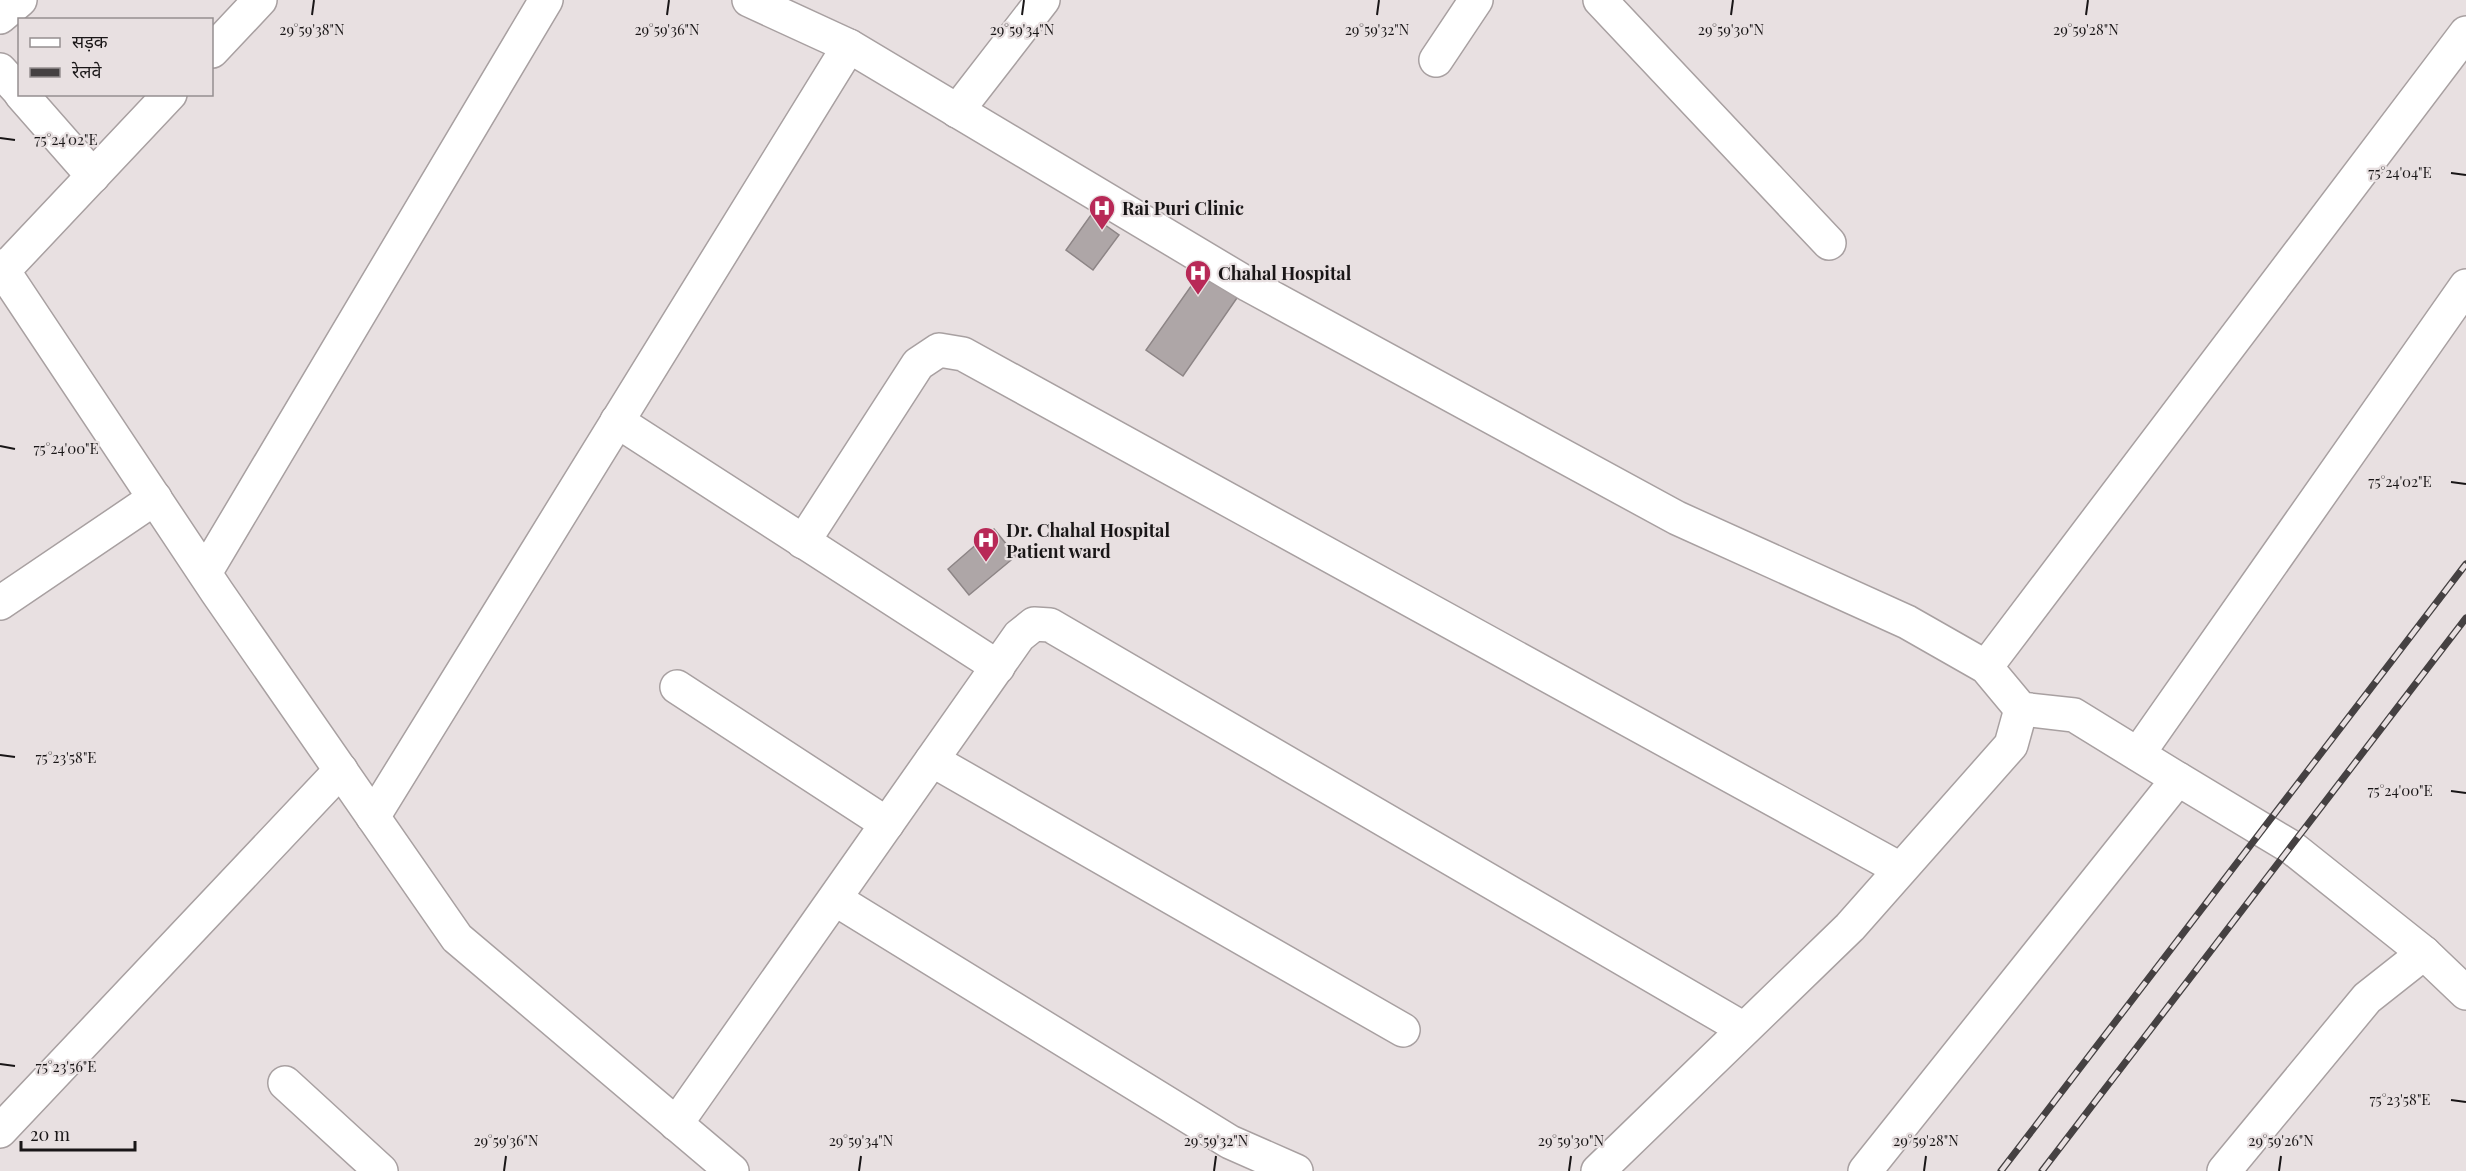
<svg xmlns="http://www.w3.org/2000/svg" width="2466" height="1171" font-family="'Playfair Display','Noto Sans Devanagari',serif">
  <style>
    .building { fill: #aea6a7; stroke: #8d8586; stroke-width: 1.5 }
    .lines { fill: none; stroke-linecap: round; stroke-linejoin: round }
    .minor-casing { stroke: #a8a0a1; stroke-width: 36 }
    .major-casing { stroke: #a8a0a1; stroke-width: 36 }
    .minor { stroke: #fff; stroke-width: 33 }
    .major { stroke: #fff; stroke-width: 33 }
    .rail-casing { stroke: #454142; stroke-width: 7 }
    .rail { stroke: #e8e0e1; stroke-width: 4.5; stroke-dasharray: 14; stroke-linecap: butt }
    .ticks { fill: none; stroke: #191617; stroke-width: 2 }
    .labels { text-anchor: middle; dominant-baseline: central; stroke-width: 4.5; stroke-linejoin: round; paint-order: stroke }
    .poi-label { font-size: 18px; font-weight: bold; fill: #191617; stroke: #e8e0e1; text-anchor: start }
    .ticks-label { font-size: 15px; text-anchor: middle; fill: #191617; stroke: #e8e0e1; stroke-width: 4.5; stroke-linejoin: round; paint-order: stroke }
  </style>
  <rect width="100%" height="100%" fill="#e8e0e1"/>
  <g class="building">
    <path d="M1091,215L1119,235L1093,270L1066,250Z"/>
    <path d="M1201,272L1237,298L1183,376L1146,350Z"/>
    <path d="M994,529L1016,556L969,595L948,569Z"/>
  </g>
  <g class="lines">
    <g class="minor-casing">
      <g id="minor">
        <path d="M1600,0L1829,243"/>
        <path d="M0,17L20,0"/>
        <path d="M212,51L260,0"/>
        <path d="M1436,60L1476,0"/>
        <path d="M0,70L20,92"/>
        <path d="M21,94L93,176"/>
        <path d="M957,111L1043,0"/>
        <path d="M0,266L217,592L457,938L732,1171"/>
        <path d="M3,271L170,94"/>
        <path d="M617,421L998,667"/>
        <path d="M803,542L918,364L939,350L963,354L1900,869"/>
        <path d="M205,573L546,0"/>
        <path d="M0,603L155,498"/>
        <path d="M1986,667L2466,33"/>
        <path d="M677,687L887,824"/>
        <path d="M2138,754L2466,286"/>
        <path d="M932,760L1403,1030"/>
        <path d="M2178,779L2291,847L2424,953L2466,993"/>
        <path d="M373,817L849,46"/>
        <path d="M835,899L1230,1142L1296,1171"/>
        <path d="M285,1083L381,1171"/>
        <path d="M676,1124L1019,636L1034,624L1050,625L1744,1029"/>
        <path d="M0,1131L341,770"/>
        <path d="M1598,1171L1850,927L2011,745L2021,709"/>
        <path d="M2224,1171L2367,998L2424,953"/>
      </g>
    </g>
    <g class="major-casing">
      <path id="major" d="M749,0L849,46L1249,285L1677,518L1907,622L1986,667L2021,709L2074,715L2178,779L1865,1171"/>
    </g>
    <use href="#minor" class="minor"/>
    <use href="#major" class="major"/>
    <g class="rail-casing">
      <g id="rail">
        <path d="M2001,1171L2466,564"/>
        <path d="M2042,1171L2466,618"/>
      </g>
    </g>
    <use href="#rail" class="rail"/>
  </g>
  <path class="ticks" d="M312,15L314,0M667,15L669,0M1022,15L1024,0M1377,15L1379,0M1731,15L1733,0M2086,15L2088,0M0,138L15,140M2451,173L2466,175M0,446L15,449M2451,482L2466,484M0,755L15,757M2451,791L2466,793M0,1064L15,1066M2451,1100L2466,1102M504,1171L506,1156M859,1171L861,1156M1214,1171L1216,1156M1569,1171L1571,1156M1924,1171L1926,1156M2279,1171L2281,1156"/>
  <defs>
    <g id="hospital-pin" transform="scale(1.35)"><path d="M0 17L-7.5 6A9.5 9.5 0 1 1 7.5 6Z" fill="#b82957" stroke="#e8e0e1"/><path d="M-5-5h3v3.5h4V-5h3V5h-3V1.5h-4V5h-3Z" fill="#fff"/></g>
  </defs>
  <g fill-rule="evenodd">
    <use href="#hospital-pin" x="1102" y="208"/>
    <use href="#hospital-pin" x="1198" y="273"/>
    <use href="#hospital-pin" x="986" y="540"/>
  </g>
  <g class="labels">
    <g class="poi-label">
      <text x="1122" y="208">Rai Puri Clinic</text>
      <text x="1218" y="273">Chahal Hospital</text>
      <text x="1006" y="530">Dr. Chahal Hospital<tspan x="1006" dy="21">Patient ward</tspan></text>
    </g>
  </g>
  <g class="ticks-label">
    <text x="312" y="35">29°59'38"N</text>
    <text x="667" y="35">29°59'36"N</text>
    <text x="1022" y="35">29°59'34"N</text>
    <text x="1377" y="35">29°59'32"N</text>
    <text x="1731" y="35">29°59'30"N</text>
    <text x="2086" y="35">29°59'28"N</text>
    <text x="66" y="145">75°24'02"E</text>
    <text x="2400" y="178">75°24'04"E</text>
    <text x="66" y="454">75°24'00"E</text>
    <text x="2400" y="487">75°24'02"E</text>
    <text x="66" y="763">75°23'58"E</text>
    <text x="2400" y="796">75°24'00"E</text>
    <text x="66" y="1072">75°23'56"E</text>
    <text x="2400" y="1105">75°23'58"E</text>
    <text x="506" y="1146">29°59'36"N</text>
    <text x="861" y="1146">29°59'34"N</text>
    <text x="1216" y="1146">29°59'32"N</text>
    <text x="1571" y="1146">29°59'30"N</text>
    <text x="1926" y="1146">29°59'28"N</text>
    <text x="2281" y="1146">29°59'26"N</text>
  </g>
  <rect x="18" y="18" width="195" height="78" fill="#e8e0e1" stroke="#958f90" stroke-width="1.5"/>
  <rect x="30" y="38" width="30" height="9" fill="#ffffff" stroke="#958f90" stroke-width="1.5"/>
  <text x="72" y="48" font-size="18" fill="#191617">सड़क</text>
  <rect x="30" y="68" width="30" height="9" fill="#454142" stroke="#958f90" stroke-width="1.5"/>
  <text x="72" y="78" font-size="18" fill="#191617">रेलवे</text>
  <path d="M21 1141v9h114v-9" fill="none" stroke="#191617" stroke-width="3"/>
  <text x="30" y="1141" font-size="18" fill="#191617" stroke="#e8e0e1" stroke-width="4.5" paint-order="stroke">20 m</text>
</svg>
